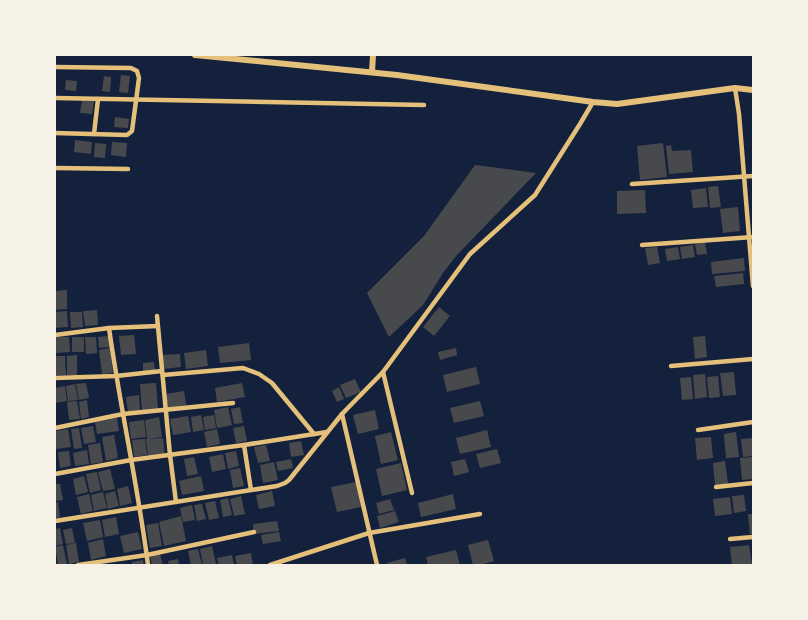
<svg xmlns="http://www.w3.org/2000/svg" width="808" height="620" font-family="Barlow,sans-serif">
  <style>
    .building { fill: #48494c }
    .lines { fill: none; stroke-linecap: round; stroke-linejoin: round }
    .minor { stroke: #e5c07b; stroke-width: 4.5 }
    .secondary { stroke: #e5c07b; stroke-width: 6 }
  </style>
  <rect width="100%" height="100%" fill="#14213d"/>
  <g class="building">
    <path d="M121,75L130,76L128,93L119,92Z"/>
    <path d="M104,76L111,77L110,92L102,91Z"/>
    <path d="M66,80L77,81L76,91L65,90Z"/>
    <path d="M82,100L94,101L92,114L80,113Z"/>
    <path d="M115,117L129,119L128,128L114,127Z"/>
    <path d="M75,140L92,142L91,154L74,152Z"/>
    <path d="M112,142L127,143L126,157L111,155Z"/>
    <path d="M95,143L106,144L105,158L94,157Z"/>
    <path d="M663,143L667,177L640,180L637,146Z"/>
    <path d="M671,145L672,151L691,150L693,172L669,174L666,146Z"/>
    <path d="M475,165L536,173L456,256L443,273L423,305L389,337L367,293L424,236Z"/>
    <path d="M718,186L721,207L710,208L708,187Z"/>
    <path d="M706,188L708,207L693,208L691,190Z"/>
    <path d="M645,190L646,213L617,214V191Z"/>
    <path d="M738,207L740,231L723,233L720,209Z"/>
    <path d="M705,242L707,254L697,255L695,244Z"/>
    <path d="M693,245L695,257L682,259L680,247Z"/>
    <path d="M657,247L660,263L648,265L645,248Z"/>
    <path d="M678,247L680,259L667,261L665,249Z"/>
    <path d="M744,258L745,271L712,274L711,262Z"/>
    <path d="M743,273L744,284L716,287L714,276Z"/>
    <path d="M67,290V309L55,310V291Z"/>
    <path d="M439,307L450,316L434,336L423,327Z"/>
    <path d="M97,310L98,325L85,326L83,311Z"/>
    <path d="M67,311L68,327L55,328V312Z"/>
    <path d="M70,312H82L83,327L71,328Z"/>
    <path d="M134,335L136,354L121,355L119,336Z"/>
    <path d="M109,336L110,347L99,348L98,337Z"/>
    <path d="M705,336L707,357L695,359L693,337Z"/>
    <path d="M55,337H69L70,352L56,353Z"/>
    <rect x="72" y="337" width="12" height="15"/>
    <path d="M85,337H96L97,353L86,354Z"/>
    <path d="M249,343L251,360L220,363L218,347Z"/>
    <path d="M110,348L113,373L102,374L99,350Z"/>
    <path d="M456,348L457,355L440,360L438,352Z"/>
    <path d="M206,350L208,366L186,369L184,353Z"/>
    <path d="M180,354L181,367L163,369L162,355Z"/>
    <path d="M77,355V375H67V356Z"/>
    <path d="M55,356H65L66,375H55Z"/>
    <path d="M154,362L155,370L143,372V363Z"/>
    <path d="M476,367L480,384L447,392L443,375Z"/>
    <path d="M734,372L736,395L723,396L720,373Z"/>
    <path d="M705,374L707,397L695,399L693,375Z"/>
    <path d="M718,376L720,397L709,398L707,377Z"/>
    <path d="M691,377L693,399L682,400L680,378Z"/>
    <path d="M355,379L361,392L346,398L340,385Z"/>
    <path d="M86,383L89,398L79,400L76,384Z"/>
    <path d="M156,383L158,409L142,411L140,384Z"/>
    <path d="M242,383L245,397L217,402L215,388Z"/>
    <path d="M75,384L78,400L68,401L66,386Z"/>
    <path d="M65,386L67,401L55,403V388Z"/>
    <path d="M339,387L344,399L337,402L332,391Z"/>
    <path d="M184,391L186,405L168,408L166,394Z"/>
    <path d="M139,395L140,411L128,412L126,397Z"/>
    <path d="M87,400L89,417L81,419L79,402Z"/>
    <path d="M77,401L80,419L69,420L67,402Z"/>
    <path d="M480,401L484,416L454,423L450,408Z"/>
    <path d="M228,407L232,425L217,428L214,410Z"/>
    <path d="M240,407L243,423L234,424L231,409Z"/>
    <path d="M375,410L379,429L358,434L353,415Z"/>
    <path d="M201,415L204,430L193,432L191,417Z"/>
    <path d="M214,415L216,428L205,430L203,417Z"/>
    <path d="M188,416L191,432L173,435L170,419Z"/>
    <path d="M159,417L162,437L147,439L145,420Z"/>
    <path d="M117,418L119,431L97,434L95,422Z"/>
    <path d="M144,420L146,437L131,439L129,422Z"/>
    <path d="M93,426L96,442L84,444L81,428Z"/>
    <path d="M244,426L247,441L236,443L233,428Z"/>
    <path d="M79,428L82,448L74,449L71,429Z"/>
    <path d="M68,429L71,447L56,449L55,431Z"/>
    <path d="M217,429L220,444L207,447L204,432Z"/>
    <path d="M487,430L491,447L460,454L456,438Z"/>
    <path d="M391,432L398,460L381,464L375,436Z"/>
    <path d="M736,432L739,457L726,458L724,434Z"/>
    <path d="M114,435L118,458L106,461L102,437Z"/>
    <path d="M711,437L713,458L697,460L695,438Z"/>
    <path d="M163,438L165,455L148,457L146,439Z"/>
    <path d="M753,438V456L743,457L741,439Z"/>
    <path d="M144,439H145L147,455L134,457L132,440Z"/>
    <path d="M301,441L304,455L291,457L289,443Z"/>
    <path d="M100,443L103,462L91,464L88,445Z"/>
    <path d="M266,445L270,461L258,463L254,447Z"/>
    <path d="M497,449L501,463L480,468L476,454Z"/>
    <path d="M87,450L89,464L75,466L73,453Z"/>
    <path d="M69,451L71,466L60,468L58,452Z"/>
    <path d="M236,451L239,466L228,469L225,453Z"/>
    <path d="M223,454L226,469L212,472L209,457Z"/>
    <path d="M194,457L198,474L187,476L184,459Z"/>
    <path d="M753,457V479L742,480L740,458Z"/>
    <path d="M291,459L293,468L278,471L276,462Z"/>
    <path d="M465,459L469,472L454,476L451,462Z"/>
    <path d="M725,461L728,484L715,485L713,463Z"/>
    <path d="M274,462L278,480L263,483L260,465Z"/>
    <path d="M401,463L407,490L382,496L376,469Z"/>
    <path d="M240,468L244,486L233,488L230,470Z"/>
    <path d="M110,469L115,489L103,491L98,472Z"/>
    <path d="M97,472L101,490L90,493L86,474Z"/>
    <path d="M84,476L88,492L76,495L73,479Z"/>
    <path d="M201,476L204,491L182,495L179,481Z"/>
    <path d="M356,482L361,507L337,512L331,487Z"/>
    <path d="M55,484H60L63,500L55,501Z"/>
    <path d="M128,486L132,503L120,506L117,489Z"/>
    <path d="M115,491L119,506L108,509L105,494Z"/>
    <path d="M272,491L275,506L259,509L256,495Z"/>
    <path d="M103,492L107,508L94,511L91,495Z"/>
    <path d="M89,494L93,511L81,514L77,497Z"/>
    <path d="M453,494L456,509L421,517L418,503Z"/>
    <path d="M744,495L746,511L734,513L732,496Z"/>
    <path d="M241,496L245,514L234,516L230,499Z"/>
    <path d="M730,497L732,514L715,516L713,499Z"/>
    <path d="M228,498L232,515L223,517L220,500Z"/>
    <path d="M390,499L394,510L379,514L376,503Z"/>
    <path d="M215,501L219,518L209,520L205,503Z"/>
    <path d="M58,502L60,517L55,518V503Z"/>
    <path d="M202,504L206,519L197,521L194,505Z"/>
    <path d="M192,505L195,520L183,522L180,508Z"/>
    <path d="M395,511L399,522L380,528L377,516Z"/>
    <path d="M748,514H753V534H750Z"/>
    <path d="M181,516L186,541L164,546L159,522Z"/>
    <path d="M116,517L119,534L105,537L102,520Z"/>
    <path d="M100,520L103,537L87,541L83,523Z"/>
    <path d="M277,521L279,531L254,534L253,524Z"/>
    <path d="M158,523L162,546L150,548L146,525Z"/>
    <path d="M60,528L63,544L55,546V529Z"/>
    <path d="M72,528L75,543L66,544L63,530Z"/>
    <path d="M138,532L142,549L124,553L120,536Z"/>
    <path d="M279,532L281,541L263,544L261,535Z"/>
    <path d="M103,539L106,556L91,560L88,543Z"/>
    <path d="M488,540L494,561L480,565H473L468,545Z"/>
    <path d="M76,543L79,562L69,564L66,545Z"/>
    <path d="M63,545L67,564L58,565L55,547Z"/>
    <path d="M749,545L752,565H732L730,547Z"/>
    <path d="M212,546L216,564L203,565L200,549Z"/>
    <path d="M198,549L202,565H191L188,551Z"/>
    <path d="M456,550L460,565H428L426,557Z"/>
    <path d="M251,553L253,565H237L235,556Z"/>
    <path d="M160,554L163,565H152L150,556Z"/>
    <path d="M232,555L234,565H219L217,558Z"/>
    <path d="M405,558L407,565H387V563Z"/>
    <path d="M178,559L179,565H169L168,561Z"/>
    <path d="M143,560L144,565H132V562Z"/>
  </g>
  <g class="lines">
    <g class="minor">
      <path d="M55,67L131,68L137,71L139,78L132,131L127,135L55,133"/>
      <path d="M735,88L739,114L753,286"/>
      <path d="M55,98L424,105"/>
      <path d="M94,134L98,99"/>
      <path d="M55,168L128,169"/>
      <path d="M632,184L753,176"/>
      <path d="M642,245L753,237"/>
      <path d="M157,316L170,455L176,502"/>
      <path d="M109,328C120,407 138,486 148,565"/>
      <path d="M55,335L109,328L158,326"/>
      <path d="M671,366L753,359"/>
      <path d="M383,372L412,493"/>
      <path d="M163,375L243,368L259,374L272,383L314,434"/>
      <path d="M55,378L116,376L162,371"/>
      <path d="M342,414L377,565"/>
      <path d="M55,428L123,414L233,403"/>
      <path d="M698,430L753,422"/>
      <path d="M244,445L327,432"/>
      <path d="M55,474L131,460L244,445L251,490"/>
      <path d="M716,487L753,483"/>
      <path d="M55,521L277,486L285,483L289,480L342,414L383,372L470,254L535,195L580,124L593,102"/>
      <path d="M730,539L753,537"/>
      <path d="M78,565L147,555L254,532"/>
      <path d="M270,565L369,533L480,514"/>
    </g>
    <g class="secondary">
      <path d="M195,55L397,75L593,102L617,104L735,88L753,90"/>
      <path d="M372,72L373,55"/>
    </g>
  </g>
  <rect width="808" height="620" fill="none" stroke="#f6f1e7" stroke-width="112"/>
</svg>
